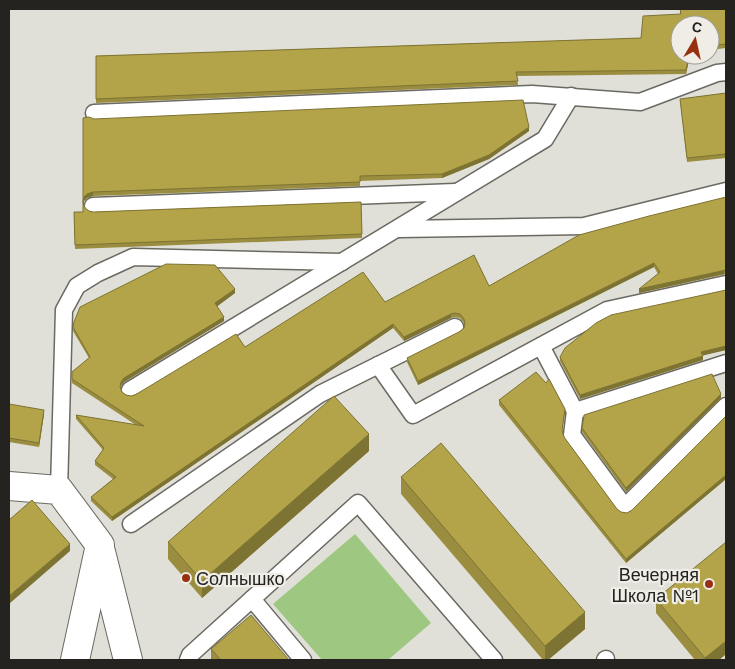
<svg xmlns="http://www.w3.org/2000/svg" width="735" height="669" font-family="'Work Sans',sans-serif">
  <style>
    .green { fill: #9ec882 }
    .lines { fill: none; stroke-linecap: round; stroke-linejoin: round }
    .lane-casing { stroke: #6b6a62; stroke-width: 19 }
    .street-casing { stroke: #6b6a62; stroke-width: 30 }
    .lane { stroke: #fff; stroke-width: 16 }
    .street { stroke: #fff; stroke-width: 28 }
    .wall { fill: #9a8d3f }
    .shaded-wall { fill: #7d7333 }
    .building { fill: #b3a449; stroke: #7d7333 }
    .poi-dot { fill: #973011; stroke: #efede5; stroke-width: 2 }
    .labels { text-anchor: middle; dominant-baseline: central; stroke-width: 4.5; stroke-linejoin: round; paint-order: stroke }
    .poi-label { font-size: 18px; fill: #242320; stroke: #efede5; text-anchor: end }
  </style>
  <rect width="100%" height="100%" fill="#e1e0d8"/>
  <path class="green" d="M355,534L431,623L388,660H322L273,604Z"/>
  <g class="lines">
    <g class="lane-casing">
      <g id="lane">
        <path d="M94,113L532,94L640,102L717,73L726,72"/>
        <path d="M93,206L455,192"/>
        <path d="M399,229L584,226L726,191"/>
        <path d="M541,346L575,411L572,435L625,507L726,406"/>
        <path d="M378,365L413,415L607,310L726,284"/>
        <path d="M130,390L545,139L571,96"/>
        <path d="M575,411L726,363"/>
        <path d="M59,490L64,310L77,286L98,273L133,257L342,262"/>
        <path d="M131,524L320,394L455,327"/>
        <path d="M252,599L303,660"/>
        <path d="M188,660L190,655L358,503L494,660"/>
        <path d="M605,660L606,659"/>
      </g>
    </g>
    <g class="street-casing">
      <g id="street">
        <path d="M9,486L59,490L100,545L75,660"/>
        <path d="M101,552L128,660"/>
      </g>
    </g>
    <use href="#lane" class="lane"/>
    <use href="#street" class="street"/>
  </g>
  <g class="wall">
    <path d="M680,9H726V48L710,50V25L680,55H690L686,74L517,76L518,85L96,103V56L641,38L680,14Z"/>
    <path d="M726,93V158L687,162L680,99Z"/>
    <path d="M83,118L94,119L529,131L489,159L442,178L360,181V186L93,196L87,198L84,201V204L85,208L89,211L93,212L361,202L362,238L75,249L74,212H83Z"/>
    <path d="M726,197V274L639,293L658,274L654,267L418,385L407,362V358L459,332L464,328V323L460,318L455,317L451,318L404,341L393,328L112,521L91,501V497L113,479L95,465V461L103,450L76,419V415L136,425L72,383V372L89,358L73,331L74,322L235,293L217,306L224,321L124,382L121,386V388L122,392L126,395L131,396L245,347L385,302L489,286Z"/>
    <path d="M726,290V350L703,355V360L580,399L560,361V357Z"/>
    <path d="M546,383L565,413L562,431L564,437L617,509L621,512L627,513L632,510L726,416V479L626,563L499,405V400Z"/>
    <path d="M721,398L626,492L582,432V428Z"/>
    <path d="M9,404L44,414L39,447L9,442Z"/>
    <path d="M369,451L202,598L168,559V542Z"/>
    <path d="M401,477L585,629L548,660H543L401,494Z"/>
    <path d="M656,599L726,654L719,660H695L656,613Z"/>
    <path d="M211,649L289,660H211Z"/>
  </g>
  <g class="shaded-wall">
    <path d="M689,55H690L686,74V70Z"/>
    <path d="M529,127V131L489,159L442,178V174Z"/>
    <path d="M93,192V196L87,198L84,201L83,206L84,197L87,194Z"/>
    <path d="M654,263V267L418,385V381Z"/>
    <path d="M724,270V274L639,293V289Z"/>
    <path d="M235,289V293L215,308V303Z"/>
    <path d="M451,314V318L404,341V337Z"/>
    <path d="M224,317V321L124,382L121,386L120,391L121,382L124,378Z"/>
    <path d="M393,324V328L112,521V517Z"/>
    <path d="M726,346V350L701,356V352Z"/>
    <path d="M703,356V360L580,399V395Z"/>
    <path d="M721,394V398L626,492V488Z"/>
    <path d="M44,410V414L39,447V443Z"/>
    <path d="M369,434V451L202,598V581Z"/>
    <path d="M726,475V479L626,563V559Z"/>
    <path d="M70,544V551L9,604V596Z"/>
    <path d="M585,612V629L548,660H545V646Z"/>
    <path d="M726,641V654L719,660H705V658Z"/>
  </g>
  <g class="building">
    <path d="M680,9H726V44L710,46V25H680V55H689L686,70L516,72L518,81L96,99V56L641,38L643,16L681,14Z"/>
    <path d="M726,93V154L687,158L680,99Z"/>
    <path d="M523,100L529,127L489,155L442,174L360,176V182L93,192L87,194L84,197L83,202L85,208L89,211L93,212L361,202L362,234L75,245L74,212H83V118L89,117L94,119Z"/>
    <path d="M726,197V270L639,289L660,272L654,263L418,381L407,358L459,332L464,328L465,323L464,319L460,314L455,313L451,314L404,337L393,324L112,517L91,497L116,477L95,461L104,448L76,415L144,426L72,379V372L90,357L73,327L74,322L80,307L166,264L215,265L235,289L215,303L224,317L124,378L121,382L120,387L122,392L126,395L131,396L135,395L236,334L245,347L363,272L385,302L474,255L489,286L579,235L649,216Z"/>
    <path d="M726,290V346L701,352L703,356L580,395L560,357L565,348L596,323L611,315Z"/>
    <path d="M536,372L546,383L549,379L565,409L562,430L564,437L617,509L621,512L627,513L632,510L726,416V475L626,559L499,400Z"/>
    <path d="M712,374L721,394L626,488L582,428L584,415Z"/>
    <path d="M334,396L369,434L202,581L168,542Z"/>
    <path d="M9,404L44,410L39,443L9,438Z"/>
    <path d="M441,443L585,612L545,646L401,477Z"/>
    <path d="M32,500L70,544L9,596V520Z"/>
    <path d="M726,542V641L705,658L656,599Z"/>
    <path d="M251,615L289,660H221L211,649Z"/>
  </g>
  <g class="poi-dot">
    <circle cx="186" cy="578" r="5"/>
    <circle cx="709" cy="584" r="5"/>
  </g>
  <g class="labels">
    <g class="poi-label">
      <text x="699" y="574">Вечерняя<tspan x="699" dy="21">Школа №1</tspan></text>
      <text x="196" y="578" text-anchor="start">Солнышко</text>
    </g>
  </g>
  <rect width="735" height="669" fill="none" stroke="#242320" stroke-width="20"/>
  <g transform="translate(695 40) rotate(9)"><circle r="24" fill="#efede5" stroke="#9e9c96"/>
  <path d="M0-4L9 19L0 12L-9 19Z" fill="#973011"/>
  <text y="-8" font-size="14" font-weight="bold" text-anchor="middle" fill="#242320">С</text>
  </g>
</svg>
